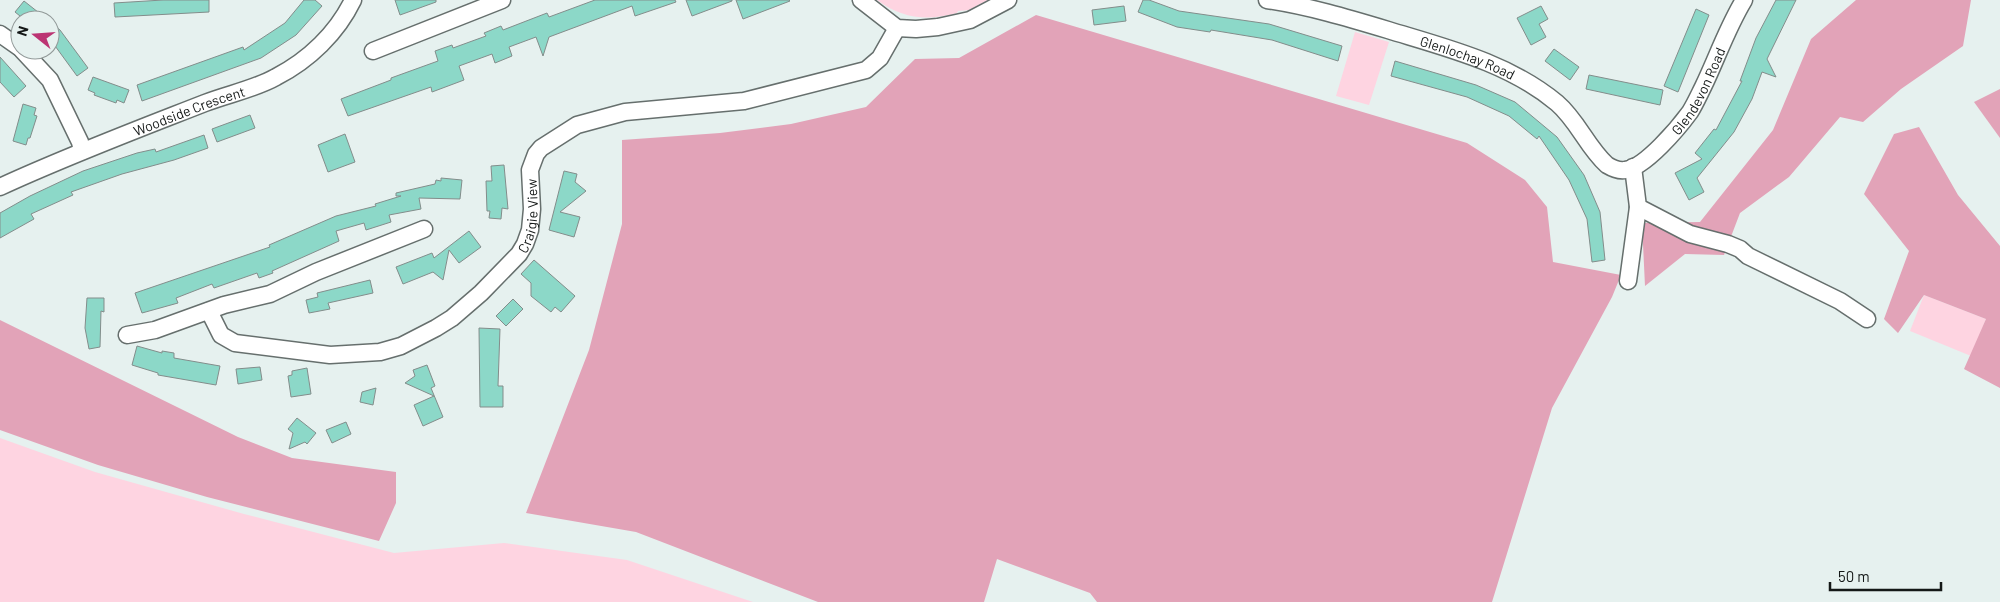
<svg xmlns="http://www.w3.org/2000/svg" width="2000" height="602" font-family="Barlow,sans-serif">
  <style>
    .green { fill: #fed4e1 }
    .forest { fill: #e2a3b8 }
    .building { fill: #8cd8c8; stroke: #838d8b }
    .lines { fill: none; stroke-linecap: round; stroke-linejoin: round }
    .minor-casing { stroke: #666f6d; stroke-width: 19 }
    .minor { stroke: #fff; stroke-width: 16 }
    .labels { text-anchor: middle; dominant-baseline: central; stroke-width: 4; stroke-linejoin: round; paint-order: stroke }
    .street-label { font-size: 14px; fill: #141817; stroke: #e6f1ef }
  </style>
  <rect width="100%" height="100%" fill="#e6f1ef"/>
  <g class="green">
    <path d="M877,0H988L969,10L958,11L957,13C927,21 903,19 877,0Z"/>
    <path d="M1355,32L1389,42L1369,105L1336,96Z"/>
    <path d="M1924,295L1986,319L1971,356L1910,331Z"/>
    <path d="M0,438L95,472L244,514L394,553L504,543L627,560L753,602H0Z"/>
  </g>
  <g class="forest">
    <path d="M1856,0H1971L1963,46L1901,89L1863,122L1840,117L1789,177L1740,213L1724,255L1685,254L1645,286L1642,223L1700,222L1773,130L1811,39Z"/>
    <path d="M1036,15L1467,143L1525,180L1547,207L1553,262L1621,275L1612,297L1552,408L1492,602H1097L1090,593L997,559L984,602H818L636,532L526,513L589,350L622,224V140L720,133L791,124L866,107L915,59L959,58Z"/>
    <path d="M2000,89V138L1974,102Z"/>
    <path d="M1919,127L1958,195L2000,246V388L1964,369L1986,319L1924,295L1898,333L1884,319L1909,251L1864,194L1894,134Z"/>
    <path d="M0,320L238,437L292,458L396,472V503L379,541L207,497L98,465L0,430Z"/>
  </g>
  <g class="building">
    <path d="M163,0H209V12L115,17L114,3Z"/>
    <path d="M304,0H315L322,6L296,35L261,58L142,101L137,85L243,47L244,50L285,23Z"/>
    <path d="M395,0H436V2L400,15Z"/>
    <path d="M595,0H675L676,2L635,16L632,6L549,37L543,56L536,37L509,47L512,56L495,63L492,54L459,66L464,80L432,92L431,87L348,116L341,99L391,80V78L438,61L435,51L452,45L453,48L486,36L484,33L501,26L503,30L547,13L549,17Z"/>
    <path d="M686,0H732V1L692,16Z"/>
    <path d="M736,0H789L790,1L743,19Z"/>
    <path d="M1143,0H1149L1179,11L1269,24L1342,46L1338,61L1272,40L1211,30L1210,32L1177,27L1138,12Z"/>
    <path d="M1776,0H1796L1767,59L1776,77L1762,72L1752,99L1734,132L1697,178L1704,192L1689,200L1675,173L1702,159L1695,153L1714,129L1716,130L1742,81H1740L1756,38Z"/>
    <path d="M24,1L48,20H25L15,12Z"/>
    <path d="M1124,6L1126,21L1094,25L1092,10Z"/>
    <path d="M1541,6L1548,19L1539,24L1546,37L1531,45L1517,18Z"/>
    <path d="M1696,9L1709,15L1678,92L1664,86Z"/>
    <path d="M50,22L60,30L88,68L77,76L50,39Z"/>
    <path d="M1554,49L1579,67L1570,80L1545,61Z"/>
    <path d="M0,57L26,86L14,97L0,82Z"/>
    <path d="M1395,61L1476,85L1515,102L1557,137L1584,175L1600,212L1605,260L1592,262L1587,219L1569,180L1539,136L1537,139L1509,116L1467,97L1391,76Z"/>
    <path d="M1589,75L1663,90L1660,105L1586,89Z"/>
    <path d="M93,77L129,90L124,103L117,100L116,103L94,95L95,93L88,90Z"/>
    <path d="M23,104L36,108L34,115L37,116L30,138H28L26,145L13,141Z"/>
    <path d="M250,115L255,128L217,142L212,129Z"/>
    <path d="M345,134L355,162L328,172L318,145Z"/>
    <path d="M204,135L208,148L174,160L122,174L71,192L73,195L31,214L34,219L0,238V213L30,196L83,171L137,153L155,149L156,152Z"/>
    <path d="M504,165L508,209L502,208L501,219L489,218L490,211H487L486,181H492L491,166Z"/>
    <path d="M564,171L577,174L575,182L586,191L560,212L580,217L574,237L549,230Z"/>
    <path d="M441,178L462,180L460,199L419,198L421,209L389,215L391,222L366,230L364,223L336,231L339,241L272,271L273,273L259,278L257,273L214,288L212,284L176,298L178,303L142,313L135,293L270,247L269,245L336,216L376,206L375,204L401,196H396V193L435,184L436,180L441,181Z"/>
    <path d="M469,231L481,247L459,263L449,250L443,280L433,272L403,284L396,267L432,253L434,258Z"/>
    <path d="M534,260L575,296L561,312L555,307L551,312L531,296V283L521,274Z"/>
    <path d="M370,280L373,293L328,303L330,309L309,313L306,300L318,297L317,293Z"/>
    <path d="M87,298H104V312L101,311L100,347L89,349L85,328Z"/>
    <path d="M513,299L523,309L506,326L496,316Z"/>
    <path d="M479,328L500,329L498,386H503V407H480Z"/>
    <path d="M137,346L162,353V351L174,353V358L220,366L216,385L158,375V373L132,365Z"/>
    <path d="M427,365L435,386L431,388L443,417L423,426L414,405L434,396L405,383L415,376L413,370Z"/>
    <path d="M260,367L262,380L238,384L236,369Z"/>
    <path d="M307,368L311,394L291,397L288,376L292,375V371Z"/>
    <path d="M376,388L373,405L360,402L362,392Z"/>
    <path d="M297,418L316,433L307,444L305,442L289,449L293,433L288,429Z"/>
    <path d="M346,422L351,434L332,443L326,430Z"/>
  </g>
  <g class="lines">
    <g class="minor-casing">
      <g id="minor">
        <path d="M861,0L897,28L916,29L938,27L970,20L1008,0"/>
        <path id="s1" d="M1267,0C1308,6 1348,18 1388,30C1447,48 1509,63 1557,103C1578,121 1587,147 1607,165C1612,168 1619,171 1625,170C1645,168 1679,127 1690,112C1695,104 1699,95 1703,87C1717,58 1727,28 1744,0"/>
        <path d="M0,34L20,48"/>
        <path d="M22,50L50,80L80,142L82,151"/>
        <path d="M373,51L502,0"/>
        <path d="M1633,167L1638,207L1690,234L1728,244L1740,249L1748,256L1840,301L1867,319"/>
        <path id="s2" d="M0,187C67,156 136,130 205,103C228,94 255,89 276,77C309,60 337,33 353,0"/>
        <path d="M1628,281L1638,207"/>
        <path id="s3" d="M209,311L221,335L235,343L330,355L380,352L401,346L436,328L452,318L481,293L519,254L525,244L530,230L532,209L530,170L536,154L541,148L577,125L625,112L744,101L866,70L880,58L897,28"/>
        <path d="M127,335L155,330L224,305L270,294L316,272L424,229"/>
      </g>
    </g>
    <use href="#minor" class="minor"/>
  </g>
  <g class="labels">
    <g class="street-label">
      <text stroke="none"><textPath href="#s1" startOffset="209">Glenlochay Road</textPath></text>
      <text stroke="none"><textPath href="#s1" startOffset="520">Glendevon Road</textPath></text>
      <text stroke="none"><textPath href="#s2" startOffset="204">Woodside Crescent</textPath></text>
      <text stroke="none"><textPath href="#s3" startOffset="402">Craigie View</textPath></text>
    </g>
  </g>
  <g transform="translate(35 35) rotate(287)"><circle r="24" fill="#e6f1ef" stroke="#929a99"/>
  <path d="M0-4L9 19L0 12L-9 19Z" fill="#bc3473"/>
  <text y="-8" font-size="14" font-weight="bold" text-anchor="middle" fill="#141817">N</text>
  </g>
  <path d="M1830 582v8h111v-8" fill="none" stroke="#141817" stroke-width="2.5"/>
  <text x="1838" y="582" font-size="15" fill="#141817" stroke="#e6f1ef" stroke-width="4" paint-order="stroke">50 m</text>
</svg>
